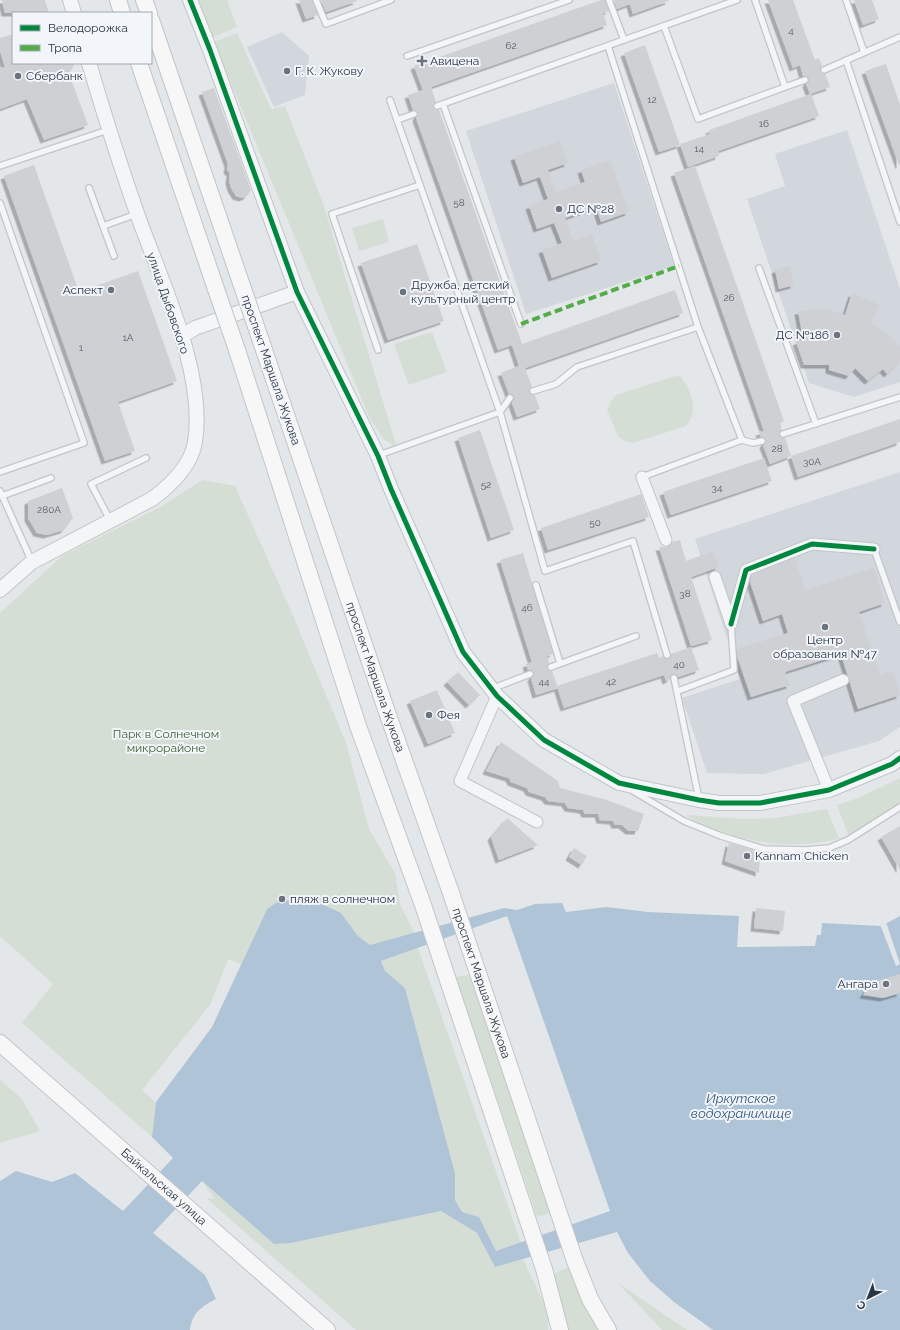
<svg xmlns="http://www.w3.org/2000/svg" width="900" height="1330" font-family="Raleway,sans-serif">
  <style>
    .built { fill: #d2d6dd }
    .green { fill: #d5ded4 }
    .water { fill: #b0c4d7; fill-rule: evenodd }
    .pier { fill: #e4e7ea }
    .building { fill: #ced0d3; filter: url(#shadow) }
    .lines { fill: none; stroke-linecap: round; stroke-linejoin: round }
    .service-casing { stroke: #c2c5c8; stroke-width: 8 }
    .minor-casing { stroke: #c2c5c8; stroke-width: 13 }
    .tertiary-casing { stroke: #c2c5c8; stroke-width: 16 }
    .secondary-casing { stroke: #c2c5c8; stroke-width: 18 }
    .service { stroke: #f3f5f6; stroke-width: 5.5 }
    .minor { stroke: #f3f5f6; stroke-width: 11 }
    .tertiary { stroke: #f3f5f6; stroke-width: 14 }
    .secondary { stroke: #f7f7f8; stroke-width: 16 }
    .secondary-bridge-casing { stroke: #c2c5c8; stroke-width: 18; stroke-linecap: butt }
    .secondary-bridge { stroke: #f7f7f8; stroke-width: 16 }
    .quiet { stroke: #53ac47; stroke-width: 4; stroke-dasharray: 8 4; stroke-linecap: butt }
    .cycleway-casing { stroke: #f2f5f9; stroke-width: 8 }
    .cycleway { stroke: #00873e; stroke-width: 5 }
    .poi-dot { fill: #6a737f; stroke: #f2f5f9; stroke-width: 1.5 }
    .labels { text-anchor: middle; dominant-baseline: central; stroke-width: 4; stroke-linejoin: round; paint-order: stroke }
    .number-label { font-size: 10px; fill: #525c69 }
    .poi-label { font-size: 12px; fill: #283445; stroke: #f2f5f9; text-anchor: start }
    .street-label { font-size: 12px; fill: #283445; stroke: #f2f5f9 }
    .park-label { font-size: 12px; fill: #3e6234; stroke: #f2f5f9 }
    .water-label { font-size: 13px; font-style: italic; fill: #2e547e; stroke: #f2f5f9 }
  </style>
  <defs>
    <filter id="shadow"><feDropShadow dx="-3.5" dy="3.5" stdDeviation="0" flood-color="#0004"/></filter>
  </defs>
  <rect width="100%" height="100%" fill="#e4e7ea"/>
  <g class="built">
    <path d="M282,32L309,56L305,95L274,107L247,47Z"/>
    <path d="M614,83L674,266L526,314L466,131Z"/>
    <path d="M847,130L900,289V382L854,397L809,383L747,199L785,186L775,154Z"/>
    <path d="M900,472V727L879,741L764,774L707,773L682,698L740,679L695,539Z"/>
  </g>
  <g class="green">
    <path d="M195,0H227L237,27L211,38Z"/>
    <path d="M237,33L271,109L285,106L323,203L397,448L384,439L370,419L214,42Z"/>
    <path d="M383,219L389,242L359,251L352,228Z"/>
    <path d="M432,332L447,372L409,385L394,344Z"/>
    <path d="M680,376C692,390 699,412 686,426L633,443L624,441L618,436L607,410L611,401L616,395L672,377Z"/>
    <path d="M203,480L235,486L291,611L346,743L369,829L395,873L400,904L415,934L370,945L358,936L341,913L309,898L279,901L267,909L241,964L228,959L210,1005L142,1090L156,1102L152,1137L22,1023L53,984L0,936V613L62,556L160,507Z"/>
    <path d="M900,778V806L849,837L837,805L858,798Z"/>
    <path d="M827,809L839,839C785,851 733,842 685,815L747,819L775,818Z"/>
    <path d="M418,948L521,1243L496,1251L479,1217L462,1212L455,1200V1173L405,988L385,971L381,961Z"/>
    <path d="M469,975L552,1212L537,1217L456,977Z"/>
    <path d="M0,1080L21,1098L40,1131L0,1143Z"/>
    <path d="M202,1181L274,1244L291,1243L441,1211L477,1233L495,1267L523,1259L548,1312V1330H356L206,1198L215,1199Z"/>
    <path d="M570,1266L580,1297L601,1330H569L554,1274Z"/>
    <path d="M618,1283L687,1330H662Z"/>
  </g>
  <path class="water" d="M309,898L341,913L358,936L370,945L504,908L517,910L535,904L562,903L566,912L606,907L648,912L739,916L737,947L815,946L817,935H821L822,923L881,926L900,916V1330H713L674,1302L650,1281L628,1253L617,1232L495,1267L477,1233L441,1211L291,1243L274,1244L202,1181L153,1233L205,1275L216,1299C202,1306 192,1313 190,1330H0V1181L16,1171L52,1182L75,1173L123,1211L173,1158L152,1137L156,1102L212,1027L267,909L279,901ZM507,916L610,1211L496,1251L479,1217L462,1212L455,1200V1173L405,988L385,971L381,961Z"/>
  <path class="pier" d="M886,922L900,964L896,966L880,924Z"/>
  <g class="building">
    <path d="M2,0H45L49,13H5Z"/>
    <path d="M299,0H312L318,15L306,19Z"/>
    <path d="M321,0H356L357,1L326,12Z"/>
    <path d="M601,0H605L609,11L603,13L607,25L431,87L436,102L433,107L436,110H439L522,344L675,290L683,313L525,368L532,387L529,393L535,395L540,409L517,417L512,403L514,397L509,394L501,373L519,366L512,345L498,350L416,118L418,113L413,110L408,95L423,90L414,66Z"/>
    <path d="M614,0H669V1L633,14L630,4L617,9Z"/>
    <path d="M768,0H793L815,60L819,58L822,66L820,71L825,74L830,87L810,94L806,84L809,78L803,76L800,65L793,68Z"/>
    <path d="M854,0H872L879,19L863,25Z"/>
    <path d="M13,34V63H75L69,74L88,125L44,140L27,99L0,109V68L5,67L0,51V38Z"/>
    <path d="M645,45L680,145L659,152L624,53Z"/>
    <path d="M886,64L900,105V165H899L865,71Z"/>
    <path d="M214,88L251,190L247,196L242,198L236,196L231,188L229,180L230,173L227,170L228,164L202,92Z"/>
    <path d="M811,94L819,116L718,151L719,156L688,167L680,144L710,134L709,130Z"/>
    <path d="M560,141L568,163L548,170L556,192L585,182L581,170L610,160L629,212L601,222L596,207L565,218L573,241L592,234L601,261L552,278L542,250L562,243L554,223L537,229L529,206L548,199L540,177L523,183L514,157Z"/>
    <path d="M34,165L79,292L138,271L177,381L118,402L135,451L105,461L4,176Z"/>
    <path d="M695,166L784,421L780,423L782,430L779,435L782,438H785L791,456L770,464L763,445L766,440L761,437L759,432L764,431L674,173Z"/>
    <path d="M417,244L444,321L388,340L361,263Z"/>
    <path d="M789,266L794,285L779,289L775,270Z"/>
    <path d="M852,293L879,305L871,323L886,333L900,346V362L887,374L883,369L868,381L855,368L849,376L829,370V365H804L796,342L803,339L798,311L824,309L845,315Z"/>
    <path d="M900,419V442L798,477L791,456Z"/>
    <path d="M480,430L514,530L491,538L458,438Z"/>
    <path d="M764,458L772,481L671,515L663,492Z"/>
    <path d="M62,488L73,518L64,530L47,535L37,533L28,518V501Z"/>
    <path d="M641,494L649,517L548,550L541,528Z"/>
    <path d="M680,540L686,561L713,551L719,567L691,577L712,640L691,646L659,547H668L672,542Z"/>
    <path d="M523,553L553,654L547,656L549,663L547,668L552,671L558,688L536,695L531,678L534,673L532,670H528L526,664L532,662L500,560Z"/>
    <path d="M795,558L805,590L874,568L885,603L859,612L880,675L893,671L900,695L858,709L841,654L785,672L790,685L751,697L737,656V649L788,633L782,614L763,621L750,582L752,575Z"/>
    <path d="M691,647L699,670L678,677L673,674L670,679L666,681L664,675L564,708L557,686L657,653L659,658L663,656L668,659L671,654Z"/>
    <path d="M458,672L480,695L469,705L447,682Z"/>
    <path d="M437,690L455,733L428,744L410,701Z"/>
    <path d="M501,742L558,781L560,788L607,800L644,814L638,831H629L622,825H615L613,821L600,820L598,814H585L583,810L568,808L565,803L548,801L545,797L529,792L527,788L511,782L509,778L486,771Z"/>
    <path d="M507,818L538,845L499,860L491,837Z"/>
    <path d="M900,826V870L881,837Z"/>
    <path d="M729,843L760,852L759,873L725,861Z"/>
    <path d="M574,848L587,856L582,865L569,857Z"/>
    <path d="M756,908L785,911L783,931L754,928Z"/>
    <path d="M900,974V993L883,998L863,995L868,987L876,981Z"/>
  </g>
  <g class="lines">
    <g class="service-casing">
      <g id="service">
        <path d="M316,0L326,24L391,0"/>
        <path d="M609,0L624,40"/>
        <path d="M755,0L785,87L805,80"/>
        <path d="M846,0L864,52"/>
        <path d="M664,26L698,119L785,87"/>
        <path d="M608,46L698,327"/>
        <path d="M407,56L569,0"/>
        <path d="M846,60L900,222"/>
        <path d="M824,70L900,37"/>
        <path d="M390,100L397,120"/>
        <path d="M443,104L521,324"/>
        <path d="M437,106L737,0"/>
        <path d="M0,166L108,130"/>
        <path d="M89,188L114,256"/>
        <path d="M0,203L84,443L0,472"/>
        <path d="M103,226L137,214"/>
        <path d="M759,268L816,424"/>
        <path d="M378,350L332,214L420,185"/>
        <path d="M533,391L556,384L577,367L698,327L742,440"/>
        <path d="M510,398L500,412L545,571L633,541L667,655"/>
        <path d="M783,434L900,397"/>
        <path d="M379,455L500,412L397,120L414,114"/>
        <path d="M642,477L742,440L753,443L762,441"/>
        <path d="M0,491L32,562"/>
        <path d="M2,496L51,478"/>
        <path d="M110,520L91,484L146,458"/>
        <path d="M874,549L900,622"/>
        <path d="M536,585L560,663"/>
        <path d="M551,667L636,636"/>
        <path d="M674,678L699,799"/>
        <path d="M491,689L530,674"/>
        <path d="M678,691L734,670L731,624"/>
        <path d="M633,791L684,821L721,836L764,849L806,850L829,848L848,840L900,807"/>
      </g>
    </g>
    <g class="minor-casing">
      <g id="minor">
        <path d="M642,477L666,540"/>
        <path d="M715,577L731,624"/>
        <path d="M731,624L746,570L812,544L874,549"/>
        <path d="M497,696L460,781L537,822"/>
        <path d="M829,790L793,701L843,680"/>
      </g>
    </g>
    <g class="tertiary-casing">
      <g id="tertiary">
        <path d="M70,0L74,13"/>
        <path d="M190,0L210,50L297,292L378,456L391,489L463,652L497,696L544,740L619,783L699,800L719,803H760L829,790L892,764L900,758"/>
        <path d="M182,336L195,328L297,292"/>
        <path d="M0,590L32,562L152,499C171,485 191,466 195,442C206,373 161,281 138,216C120,165 104,114 89,63"/>
      </g>
    </g>
    <g class="secondary-casing">
      <g id="secondary">
        <path d="M118,0L122,13"/>
        <path d="M144,0L149,13"/>
        <path d="M151,20L240,280"/>
        <path d="M139,63L216,289"/>
        <path id="s1" d="M261,341L388,715L451,893L575,1261L590,1299L608,1330"/>
        <path d="M237,350L358,726L423,905L544,1269L560,1330"/>
        <path id="s2" d="M0,1043L327,1330"/>
      </g>
    </g>
    <use href="#service" class="service"/>
    <use href="#minor" class="minor"/>
    <use href="#tertiary" class="tertiary"/>
    <use href="#secondary" class="secondary"/>
    <g class="secondary-bridge-casing">
      <g id="secondary-bridge">
        <path d="M240,280L261,341"/>
        <path d="M216,289L237,350"/>
      </g>
    </g>
    <use href="#secondary-bridge" class="secondary-bridge"/>
    <path class="quiet" d="M521,324L679,266"/>
    <g class="cycleway-casing">
      <g id="cycleway">
        <path d="M190,0L210,50L297,292L378,456L391,489L463,652L497,696L544,740L619,783L699,800L719,803H760L829,790L892,764L900,758"/>
        <path d="M731,624L746,570L812,544L874,549"/>
      </g>
    </g>
    <use href="#cycleway" class="cycleway"/>
  </g>
  <g class="poi-dot">
    <path d="M420 55h4v4h4v4h-4v4h-4v-4h-4v-4h4z"/>
    <circle cx="287" cy="71" r="4"/>
    <circle cx="18" cy="76" r="4"/>
    <circle cx="559" cy="209" r="4"/>
    <circle cx="111" cy="290" r="4"/>
    <circle cx="403" cy="292" r="4"/>
    <circle cx="837" cy="335" r="4"/>
    <circle cx="825" cy="627" r="4"/>
    <circle cx="429" cy="715" r="4"/>
    <circle cx="747" cy="856" r="4"/>
    <circle cx="282" cy="899" r="4"/>
    <circle cx="886" cy="984" r="4"/>
  </g>
  <g class="labels">
    <g class="number-label">
      <text x="791" y="30">4</text>
      <text x="511" y="45">62</text>
      <text x="652" y="99">12</text>
      <text x="764" y="123">16</text>
      <text x="699" y="148">14</text>
      <text x="459" y="202">58</text>
      <text x="729" y="297">26</text>
      <text x="128" y="337">1А</text>
      <text x="81" y="347">1</text>
      <text x="777" y="448">28</text>
      <text x="812" y="461">30А</text>
      <text x="486" y="484">52</text>
      <text x="717" y="487">34</text>
      <text x="49" y="509">280А</text>
      <text x="595" y="522">50</text>
      <text x="685" y="593">38</text>
      <text x="527" y="607">46</text>
      <text x="679" y="664">40</text>
      <text x="544" y="681">44</text>
      <text x="611" y="681">42</text>
    </g>
    <g class="poi-label">
      <text x="430" y="61">Авицена</text>
      <text x="295" y="71">Г. К. Жукову</text>
      <text x="26" y="76">Сбербанк</text>
      <text x="567" y="209">ДС №28</text>
      <text x="411" y="285">Дружба, детский<tspan x="411" dy="14">культурный центр</tspan></text>
      <text x="103" y="290" text-anchor="end">Аспект</text>
      <text x="829" y="335" text-anchor="end">ДС №186</text>
      <text x="825" y="640" text-anchor="middle">Центр<tspan x="825" dy="14">образования №47</tspan></text>
      <text x="437" y="715">Фея</text>
      <text x="755" y="856">Kannam Chicken</text>
      <text x="290" y="899">пляж в солнечном</text>
      <text x="878" y="984" text-anchor="end">Ангара</text>
    </g>
    <g class="street-label">
      <text transform="translate(168 303) rotate(71)">улица Дыбовского</text>
      <text transform="translate(271 370) rotate(71)">проспект Маршала Жукова</text>
      <text stroke="none"><textPath href="#s1" startOffset="355">проспект Маршала Жукова</textPath></text>
      <text stroke="none"><textPath href="#s1" startOffset="679">проспект Маршала Жукова</textPath></text>
      <text stroke="none"><textPath href="#s2" startOffset="218">Байкальская улица</textPath></text>
    </g>
    <g class="park-label">
      <text x="166" y="734">Парк в Солнечном<tspan x="166" dy="14">микрорайоне</tspan></text>
    </g>
    <g class="water-label">
      <text x="741" y="1098">Иркутское<tspan x="741" dy="15">водохранилище</tspan></text>
    </g>
  </g>
  <rect x="12" y="12" width="140" height="52" fill="#f2f5f9" stroke="#a1a8b1"/>
  <rect x="20" y="25" width="20" height="6" fill="#00873e" stroke="#a1a8b1"/>
  <text x="48" y="32" font-size="12" fill="#283445">Велодорожка</text>
  <rect x="20" y="45" width="20" height="6" fill="#53ac47" stroke="#a1a8b1"/>
  <text x="48" y="52" font-size="12" fill="#283445">Тропа</text>
  <g transform="translate(868 1298) rotate(222)" stroke="#f2f5f9" stroke-width="3" paint-order="stroke">
  <path d="M0-3L7 15L0 10L-7 15Z" fill="#283445"/>
  <text y="-6" font-size="11" font-weight="bold" text-anchor="middle" fill="#283445">С</text>
  </g>
</svg>
